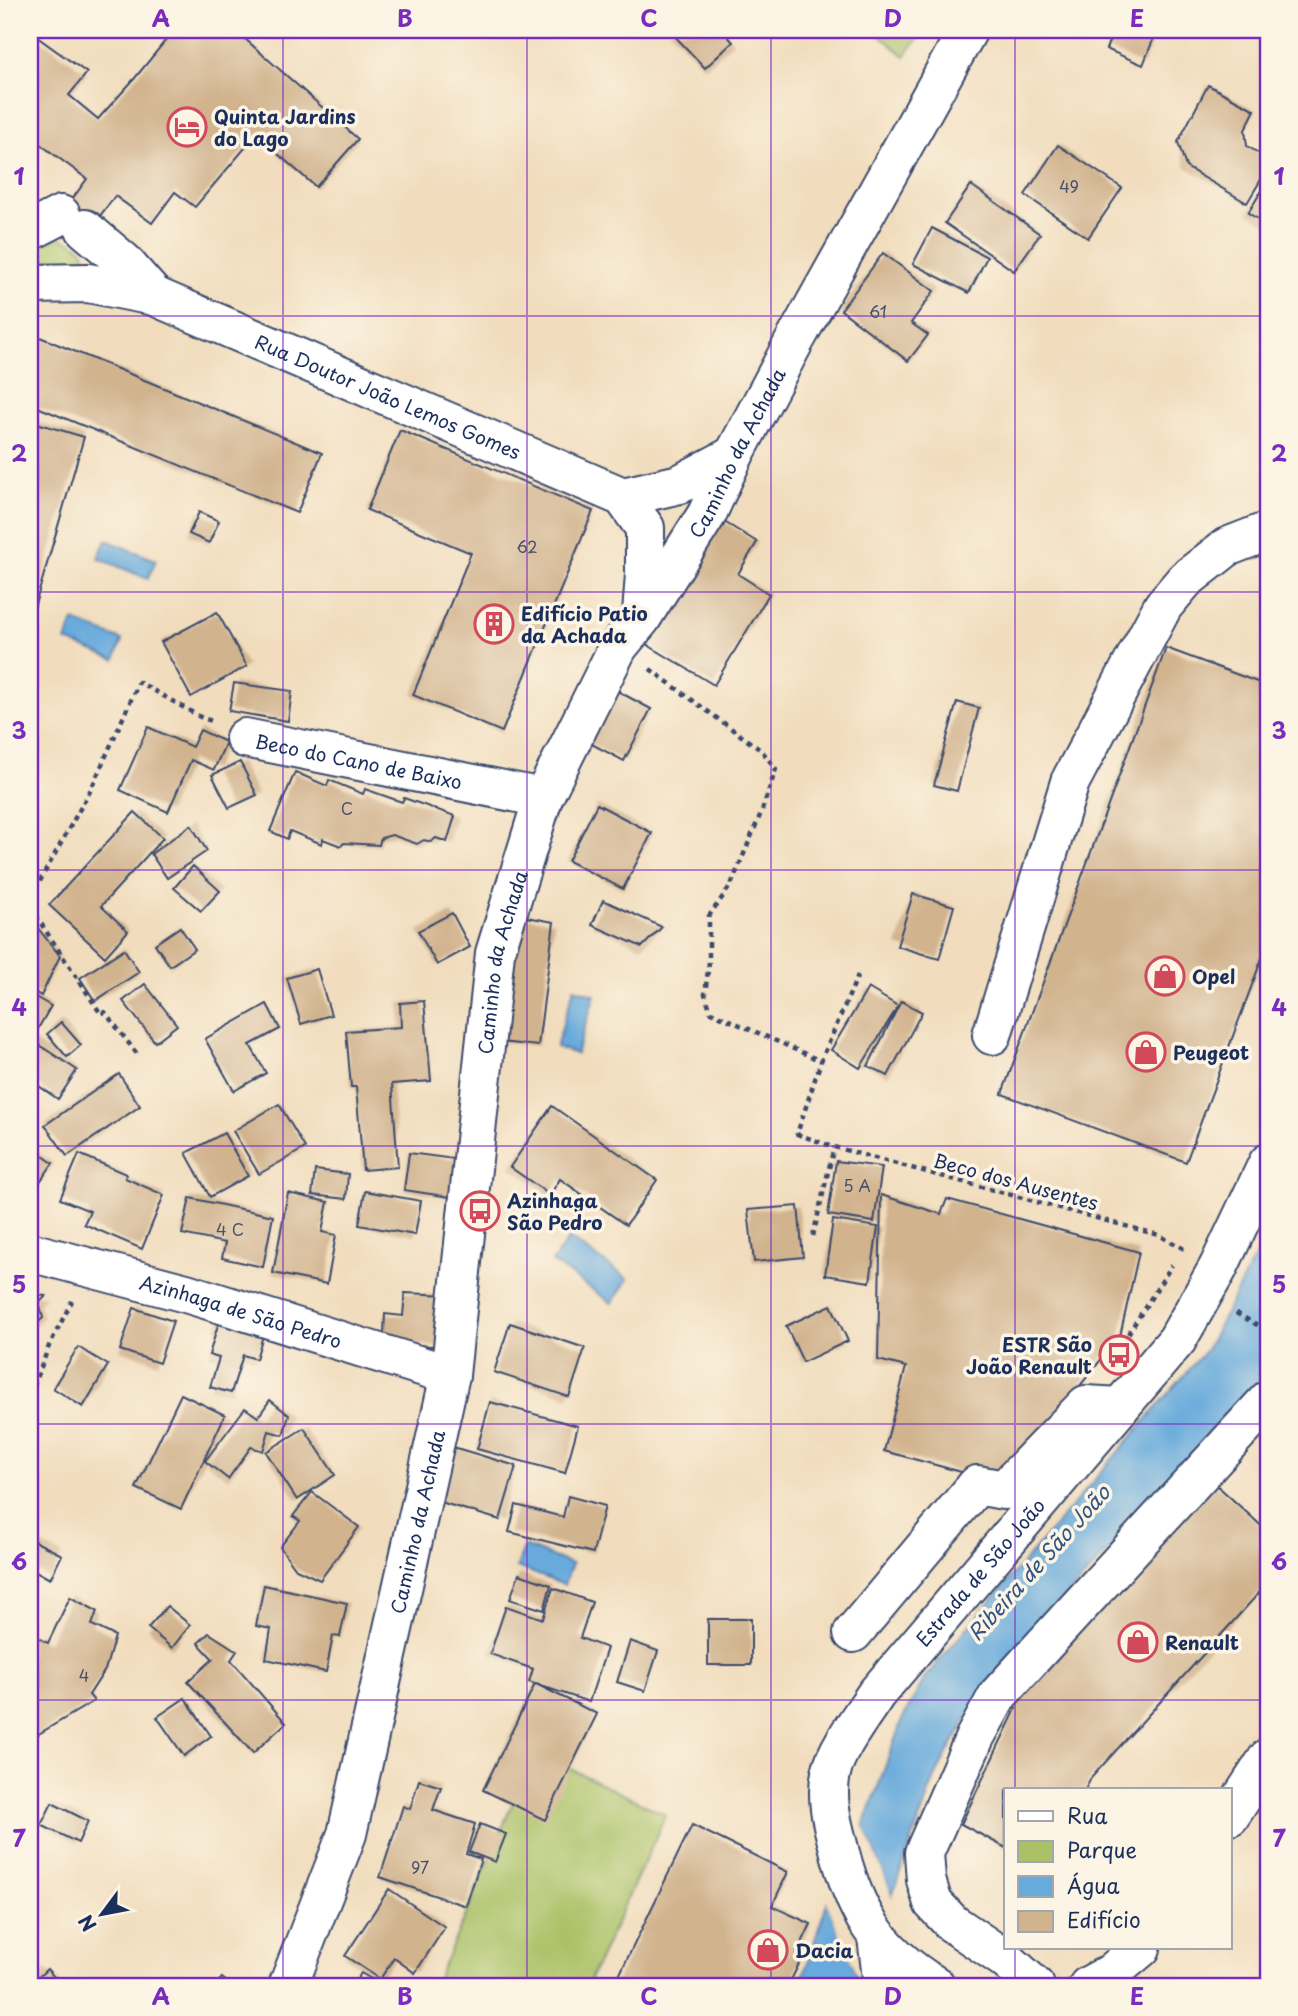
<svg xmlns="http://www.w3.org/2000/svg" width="1298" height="2016" font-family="'Playpen Sans',sans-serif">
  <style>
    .green { fill: #aac166; stroke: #627862; stroke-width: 2 }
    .water { fill: #67aadc; stroke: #416c9d; stroke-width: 2 }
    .pier { fill: #f1ddbe }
    .building { fill: #d1b38e }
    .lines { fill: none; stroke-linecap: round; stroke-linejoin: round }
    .minor-casing { stroke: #3b496c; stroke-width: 42 }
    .major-casing { stroke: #3b496c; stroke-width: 42 }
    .path { stroke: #3b496c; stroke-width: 4.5; stroke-dasharray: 5 5; stroke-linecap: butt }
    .minor { stroke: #fff; stroke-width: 38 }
    .major { stroke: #fff; stroke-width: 38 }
    .grid { fill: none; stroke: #7b2cbf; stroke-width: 2; stroke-opacity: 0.55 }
    .labels { text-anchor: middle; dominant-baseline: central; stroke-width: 7; stroke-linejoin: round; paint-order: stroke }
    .number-label { font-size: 16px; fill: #48506a }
    .poi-label { font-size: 19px; font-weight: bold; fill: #1b2f5e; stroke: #fcf5e5; text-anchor: start }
    .street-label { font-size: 19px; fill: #1b2f5e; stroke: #fcf5e5 }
    .water-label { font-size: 21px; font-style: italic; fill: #325484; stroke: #fcf5e5 }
    .neatline { fill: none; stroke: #7b2cbf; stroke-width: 2.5 }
    .grid-label { font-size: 23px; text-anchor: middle; font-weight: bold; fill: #7b2cbf }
  </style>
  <rect width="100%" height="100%" fill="#fcf5e5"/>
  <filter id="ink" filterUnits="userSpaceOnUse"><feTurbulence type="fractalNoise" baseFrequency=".0143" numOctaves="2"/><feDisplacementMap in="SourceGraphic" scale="14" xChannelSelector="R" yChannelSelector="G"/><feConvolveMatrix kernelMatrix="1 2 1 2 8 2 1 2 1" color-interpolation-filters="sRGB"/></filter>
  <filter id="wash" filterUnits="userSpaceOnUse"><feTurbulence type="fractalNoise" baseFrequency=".00686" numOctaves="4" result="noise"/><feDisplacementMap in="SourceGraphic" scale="28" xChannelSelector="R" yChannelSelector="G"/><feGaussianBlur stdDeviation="1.57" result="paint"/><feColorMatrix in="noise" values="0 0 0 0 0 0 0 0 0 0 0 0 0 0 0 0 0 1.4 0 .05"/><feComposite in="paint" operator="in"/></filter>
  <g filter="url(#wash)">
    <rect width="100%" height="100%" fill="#f1ddbe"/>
    <g class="green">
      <path d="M873,30H924L905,56Z"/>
      <path d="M59,237C70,241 84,245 86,258L81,263C61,264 51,268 38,251L39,244Z"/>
      <path d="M534,1751L666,1815L587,1986H434L466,1915Z"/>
    </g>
    <g class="water">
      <path d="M106,540L156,560L148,579L98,558Z"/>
      <path d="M74,621L122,640L115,660L66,641Z"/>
      <path d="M574,988L595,995L576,1054L556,1047Z"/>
      <path d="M1268,1232V1379L993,1676L951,1746L935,1777L892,1895L864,1826L902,1720L926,1676L1206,1350Z"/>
      <path d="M569,1238L628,1279L612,1303L552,1262Z"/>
      <path d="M524,1546L572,1564L564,1585L517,1567Z"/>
      <path d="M827,1903L861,1985L860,1986H800Z"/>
    </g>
    <g class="pier">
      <path d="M864,1826L892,1895L891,1898L862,1830Z"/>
      <path d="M829,1900L862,1980L861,1985L827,1904Z"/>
    </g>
    <g id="blocks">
      <g class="building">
        <path d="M154,30H235L358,139L316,187L256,135L195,207L175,192L152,223L115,196L93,225L67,206L87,179L40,144L30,155V32L87,73L69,95L98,119L135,78L166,40Z"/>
        <path d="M672,30H722L733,42L705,68L670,31Z"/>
        <path d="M1114,30H1157L1143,65L1106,49Z"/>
        <path d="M1208,85L1255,110L1245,130L1247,146L1268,159V168L1247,203L1186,167L1178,142Z"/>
        <path d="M1058,145L1122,188L1088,238L1025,195Z"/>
        <path d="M1268,180V225L1248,213Z"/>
        <path d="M971,185L1040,234L1014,271L945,223Z"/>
        <path d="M932,228L987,257L969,293L913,264Z"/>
        <path d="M883,253L934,291L911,323L928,335L908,361L841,310Z"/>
        <path d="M30,333L322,453L297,513L30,404Z"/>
        <path d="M30,421L84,437L30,622Z"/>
        <path d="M400,430L593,511L502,732L413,695L471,553L367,510Z"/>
        <path d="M199,512L219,521L209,543L189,534Z"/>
        <path d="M721,520L757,542L738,574L769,594L714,685L646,644Z"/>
        <path d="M217,612L247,666L191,697L161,642Z"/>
        <path d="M1166,648L1268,686V942L1186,1162L1002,1094Z"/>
        <path d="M234,683L292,691L288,721L229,711Z"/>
        <path d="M610,687L651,709L624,761L582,739Z"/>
        <path d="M957,702L979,708L957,791L934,785Z"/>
        <path d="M148,727L192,747L200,730L226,742L214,770L191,760L168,812L120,790Z"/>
        <path d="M240,762L257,795L229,808L212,775Z"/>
        <path d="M295,772L327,786L329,780L363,794L365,789L402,802L404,798L455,816L447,842L436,838L431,842L424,840L417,844L392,835L381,838L379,845L344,843L341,846L323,839L322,844L290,831L287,839L270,831Z"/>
        <path d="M597,804L652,833L623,889L568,861Z"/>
        <path d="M135,812L163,838L101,906L128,931L105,957L49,905Z"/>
        <path d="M191,825L207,851L167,878L151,854Z"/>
        <path d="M193,866L220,891L201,911L174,888Z"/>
        <path d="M913,894L954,906L939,959L897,946Z"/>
        <path d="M603,900L662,927L642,947L592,925Z"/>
        <path d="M452,913L470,947L437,965L418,931Z"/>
        <path d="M516,915L554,922L538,1046L500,1042Z"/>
        <path d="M33,922L60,956L41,996L30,989V928Z"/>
        <path d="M180,927L195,949L170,966L155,944Z"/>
        <path d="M124,949L139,972L95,1001L80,978Z"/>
        <path d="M317,969L331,1015L301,1024L287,978Z"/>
        <path d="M145,984L177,1025L155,1042L123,1001Z"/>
        <path d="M868,988L898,1006L860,1068L831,1050Z"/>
        <path d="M30,994L51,1006L32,1039L30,1037Z"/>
        <path d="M424,1001L431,1081L392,1084L398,1167L363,1170L356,1087H351L346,1031L401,1027L400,1003Z"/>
        <path d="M901,1001L922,1012L888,1076L868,1066Z"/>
        <path d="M267,1004L280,1029L250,1045L266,1073L234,1091L205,1039Z"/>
        <path d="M61,1022L81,1045L67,1057L47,1034Z"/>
        <path d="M30,1039L77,1070L58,1099L30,1080Z"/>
        <path d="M119,1074L140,1106L67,1156L45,1125Z"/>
        <path d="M279,1104L305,1148L259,1174L233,1131Z"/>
        <path d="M552,1106L657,1180L626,1225L560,1179L550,1195L510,1167Z"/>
        <path d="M224,1133L248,1176L210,1197L186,1153Z"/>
        <path d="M30,1147L53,1163L30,1196Z"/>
        <path d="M409,1153L462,1160L457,1198L404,1190Z"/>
        <path d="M79,1154L126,1174L125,1178L164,1195L142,1249L84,1224L90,1211L60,1199Z"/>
        <path d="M836,1161L882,1167L874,1222L828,1215Z"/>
        <path d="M315,1170L348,1174L346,1199L312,1195Z"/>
        <path d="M365,1191L421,1201L415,1235L359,1225Z"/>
        <path d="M288,1193L328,1202L322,1232L336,1235L327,1284L273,1273Z"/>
        <path d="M881,1195L941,1214L947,1199L1139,1252L1120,1336L1002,1483L884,1451L906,1367L878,1360Z"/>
        <path d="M190,1198L273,1216L263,1267L222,1258L225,1243L182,1234Z"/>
        <path d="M798,1206L803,1257L754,1262L748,1210Z"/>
        <path d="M833,1220L878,1227L870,1282L825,1275Z"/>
        <path d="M405,1293L448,1295L443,1347L419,1345L384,1334L385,1314L403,1316Z"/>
        <path d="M30,1294L46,1296L39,1303L43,1318L30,1330Z"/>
        <path d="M831,1305L848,1341L803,1362L786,1326Z"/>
        <path d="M134,1308L173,1321L159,1363L120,1350Z"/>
        <path d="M223,1308L267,1322L256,1359L243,1355L231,1393L210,1387L219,1358L209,1355Z"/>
        <path d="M510,1323L585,1348L569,1397L494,1372Z"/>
        <path d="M78,1347L108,1365L83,1407L53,1388Z"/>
        <path d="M181,1394L225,1415L181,1509L136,1488Z"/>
        <path d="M270,1400L289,1415L283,1435L269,1431L263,1451L251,1447L228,1479L205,1461L245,1408L258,1417Z"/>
        <path d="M490,1402L578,1426L565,1473L477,1449Z"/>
        <path d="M304,1428L335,1475L297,1500L266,1452Z"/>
        <path d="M453,1447L516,1466L500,1520L437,1501Z"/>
        <path d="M1209,1478L1268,1532V1583L1091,1778L1085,1790H1006V1848L961,1824L1016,1709L1007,1701Z"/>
        <path d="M312,1492L359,1527L320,1580L296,1569L280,1547L300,1521L293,1516Z"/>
        <path d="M568,1496L605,1506L593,1553L509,1532L516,1505L563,1517Z"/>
        <path d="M30,1539L62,1555L50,1579L30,1568Z"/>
        <path d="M519,1574L551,1585L544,1610L510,1599Z"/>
        <path d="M264,1585L347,1603L340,1637L333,1636L326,1672L266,1659L271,1629L256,1626Z"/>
        <path d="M553,1588L592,1602L580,1638L607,1648L589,1702L536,1684L597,1714L545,1820L483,1790L535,1684L529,1682L533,1669L490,1654L506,1606L543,1619Z"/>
        <path d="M70,1597L97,1611L92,1625L115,1636L105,1670L89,1695L94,1701L30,1739V1633L48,1643Z"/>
        <path d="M167,1606L190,1625L172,1648L148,1628Z"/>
        <rect x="708" y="1619" width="43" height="46"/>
        <path d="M209,1633L237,1651L231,1660L286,1723L253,1753L188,1682L213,1659L198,1643Z"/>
        <path d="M630,1641L658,1651L645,1691L617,1682Z"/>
        <path d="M185,1698L211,1736L184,1756L157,1717Z"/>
        <path d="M419,1780L441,1787L433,1810L475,1824L466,1854L481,1859L466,1906L380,1877L403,1806L410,1809Z"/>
        <path d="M52,1803L88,1821L78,1843L41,1825Z"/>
        <path d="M480,1824L506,1834L495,1862L469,1852Z"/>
        <path d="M692,1825L788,1872L772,1906L811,1924L797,1953L803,1956L788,1986H614Z"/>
        <path d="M389,1889L445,1927L415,1973L394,1958L380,1979L345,1956Z"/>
        <path d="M47,1969L62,1986H30V1985Z"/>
        <path d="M361,1973L383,1986H353Z"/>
        <path d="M222,1978L232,1986H215Z"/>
      </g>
    </g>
  </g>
  <g filter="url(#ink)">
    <use href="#blocks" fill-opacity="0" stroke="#3b496c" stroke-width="2"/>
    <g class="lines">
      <g class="minor-casing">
        <g id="minor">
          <path d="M85,229L123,261L154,296"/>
          <path d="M30,231L61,215"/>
          <path id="s1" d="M30,284L88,283L154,296L623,497L645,528V574L642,614"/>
          <path d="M623,497L680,484L734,455"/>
          <path id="s2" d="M245,738L543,798"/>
          <path d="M992,1035L1070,782L1163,606L1185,580L1227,547L1268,531"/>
          <path id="s3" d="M30,1252L186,1293L450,1375"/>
          <path d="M853,1633L977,1485L1004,1490L1086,1405L1120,1407"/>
          <path d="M1230,1816L1268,1758"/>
          <path id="s4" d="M288,1986L347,1834L450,1375L495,953L543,798L618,647L641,619L707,514L734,455L795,340L968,30"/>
          <path d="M1035,1986L1005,1959L952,1923L933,1903L926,1880L924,1853L975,1737L998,1695L1268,1400"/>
          <path d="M1088,1986L1110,1974L1141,1948"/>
        </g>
      </g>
      <g class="major-casing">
        <g id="major">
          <path d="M877,1937L883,1986"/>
          <path id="s5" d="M936,1986C875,1949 853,1909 837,1841C831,1819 826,1796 831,1773C836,1749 863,1714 876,1694L1177,1340L1218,1268L1268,1163"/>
        </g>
      </g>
      <g class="path">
        <path d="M650,669L762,751L776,769L761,813L731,885L709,916V962L705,994L711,1012L821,1061"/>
        <path d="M30,899L92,787L139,682L202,718L212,721"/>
        <path d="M30,907L101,1014L105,1012L137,1054"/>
        <path d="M858,975L821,1061L797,1134L834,1147L1159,1235L1186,1250"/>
        <path d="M813,1236L834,1147"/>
        <path d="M1236,1313L1268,1331"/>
        <path d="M1128,1334L1172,1265"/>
        <path d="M30,1396L49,1346L72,1301"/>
      </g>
      <use href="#minor" class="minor"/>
      <use href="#major" class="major"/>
    </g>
  </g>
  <path class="grid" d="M283,30V1986M527,30V1986M771,30V1986M1015,30V1790M30,316H1268M30,592H1268M30,870H1268M30,1146H1268M30,1424H1268M30,1700H1268M1015,1948V1986"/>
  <defs>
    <g id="hotel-ring" transform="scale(2.0125)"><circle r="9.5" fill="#fcf5e5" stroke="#d1495b" stroke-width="1.5"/><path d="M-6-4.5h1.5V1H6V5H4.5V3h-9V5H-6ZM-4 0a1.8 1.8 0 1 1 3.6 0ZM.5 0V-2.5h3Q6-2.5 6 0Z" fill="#d1495b"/></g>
    <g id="building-ring" transform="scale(2.0125)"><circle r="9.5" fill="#fcf5e5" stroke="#d1495b" stroke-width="1.5"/><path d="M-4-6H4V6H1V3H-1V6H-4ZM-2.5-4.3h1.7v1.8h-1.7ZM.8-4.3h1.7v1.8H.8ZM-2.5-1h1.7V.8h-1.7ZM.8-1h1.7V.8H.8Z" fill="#d1495b"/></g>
    <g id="shop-ring" transform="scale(2.0125)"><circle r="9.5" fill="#fcf5e5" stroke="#d1495b" stroke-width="1.5"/><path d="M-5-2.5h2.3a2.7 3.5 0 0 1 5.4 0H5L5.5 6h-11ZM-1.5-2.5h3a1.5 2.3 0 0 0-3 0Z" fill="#d1495b"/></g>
    <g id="bus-ring" transform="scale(2.0125)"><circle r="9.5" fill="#fcf5e5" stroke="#d1495b" stroke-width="1.5"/><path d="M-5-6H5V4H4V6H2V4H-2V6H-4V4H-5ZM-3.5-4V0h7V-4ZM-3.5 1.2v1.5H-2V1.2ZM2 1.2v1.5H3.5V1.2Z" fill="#d1495b"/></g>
  </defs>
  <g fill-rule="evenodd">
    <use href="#hotel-ring" x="187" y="127"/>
    <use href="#building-ring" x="494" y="624"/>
    <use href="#shop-ring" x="1165" y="976"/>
    <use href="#shop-ring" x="1146" y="1052"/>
    <use href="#bus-ring" x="480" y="1211"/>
    <use href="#bus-ring" x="1119" y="1355"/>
    <use href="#shop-ring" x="1138" y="1642"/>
    <use href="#shop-ring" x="768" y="1950"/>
  </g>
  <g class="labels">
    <g class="number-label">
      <text x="1069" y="186">49</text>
      <text x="878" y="311">61</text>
      <text x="527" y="546">62</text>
      <text x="347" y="808">C</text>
      <text x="857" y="1185">5 A</text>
      <text x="230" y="1229">4 C</text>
      <text x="84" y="1675">4</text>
      <text x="420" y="1867">97</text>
    </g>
    <g class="poi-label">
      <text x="214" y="116">Quinta Jardins<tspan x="214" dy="22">do Lago</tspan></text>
      <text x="521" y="613">Edifício Patio<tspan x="521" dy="22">da Achada</tspan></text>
      <text x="1192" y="976">Opel</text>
      <text x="1173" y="1052">Peugeot</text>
      <text x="507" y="1200">Azinhaga<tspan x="507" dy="22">São Pedro</tspan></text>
      <text x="1092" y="1344" text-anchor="end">ESTR São<tspan x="1092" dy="22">João Renault</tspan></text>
      <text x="1165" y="1642">Renault</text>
      <text x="795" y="1950">Dacia</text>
    </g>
    <g class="street-label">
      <text stroke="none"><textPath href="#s1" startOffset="380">Rua Doutor João Lemos Gomes</textPath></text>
      <text stroke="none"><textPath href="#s4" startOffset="1617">Caminho da Achada</textPath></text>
      <text stroke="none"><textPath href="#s2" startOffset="116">Beco do Cano de Baixo</textPath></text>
      <text stroke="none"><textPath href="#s4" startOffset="1050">Caminho da Achada</textPath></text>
      <text transform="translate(1016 1181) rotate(15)">Beco dos Ausentes</text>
      <text stroke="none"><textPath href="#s3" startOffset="219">Azinhaga de São Pedro</textPath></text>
      <text stroke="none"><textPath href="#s4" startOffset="483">Caminho da Achada</textPath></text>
      <text stroke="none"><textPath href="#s5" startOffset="502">Estrada de São João</textPath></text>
    </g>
    <g class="water-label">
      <text transform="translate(1038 1562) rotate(-48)">Ribeira de São João</text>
    </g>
  </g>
  <rect width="1298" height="2016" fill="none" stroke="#fcf5e5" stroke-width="77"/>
  <rect x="1004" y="1788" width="228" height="161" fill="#fcf5e5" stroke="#a2a6af" stroke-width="2"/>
  <rect x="1018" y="1811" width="35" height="10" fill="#ffffff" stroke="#a2a6af" stroke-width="2"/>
  <text x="1067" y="1824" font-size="21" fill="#1b2f5e">Rua</text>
  <rect x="1018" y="1841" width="35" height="21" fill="#aac166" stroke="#a2a6af" stroke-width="2"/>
  <text x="1067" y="1858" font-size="21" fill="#1b2f5e">Parque</text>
  <rect x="1018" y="1876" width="35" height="21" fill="#67aadc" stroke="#a2a6af" stroke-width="2"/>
  <text x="1067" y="1894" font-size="21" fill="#1b2f5e">Água</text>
  <rect x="1018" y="1911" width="35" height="21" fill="#d1b38e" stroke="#a2a6af" stroke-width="2"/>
  <text x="1067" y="1928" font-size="21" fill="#1b2f5e">Edifício</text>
  <g transform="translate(102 1914) rotate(238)" stroke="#fcf5e5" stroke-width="5" paint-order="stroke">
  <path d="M0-5L12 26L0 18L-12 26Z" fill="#1b2f5e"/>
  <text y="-10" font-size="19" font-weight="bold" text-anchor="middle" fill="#1b2f5e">N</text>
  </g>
  <rect x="38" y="38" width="1222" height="1940" class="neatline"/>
  <g class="grid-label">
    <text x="161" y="27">A</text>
    <text x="405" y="27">B</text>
    <text x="649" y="27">C</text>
    <text x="893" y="27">D</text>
    <text x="1137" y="27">E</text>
    <text x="19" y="185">1</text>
    <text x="1279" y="185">1</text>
    <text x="19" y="462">2</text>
    <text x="1279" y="462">2</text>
    <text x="19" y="739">3</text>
    <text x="1279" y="739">3</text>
    <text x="19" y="1016">4</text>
    <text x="1279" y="1016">4</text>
    <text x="19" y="1293">5</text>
    <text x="1279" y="1293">5</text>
    <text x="19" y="1570">6</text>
    <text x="1279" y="1570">6</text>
    <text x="19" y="1847">7</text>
    <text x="1279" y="1847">7</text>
    <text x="161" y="2005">A</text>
    <text x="405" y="2005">B</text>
    <text x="649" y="2005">C</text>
    <text x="893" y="2005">D</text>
    <text x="1137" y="2005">E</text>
  </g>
</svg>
